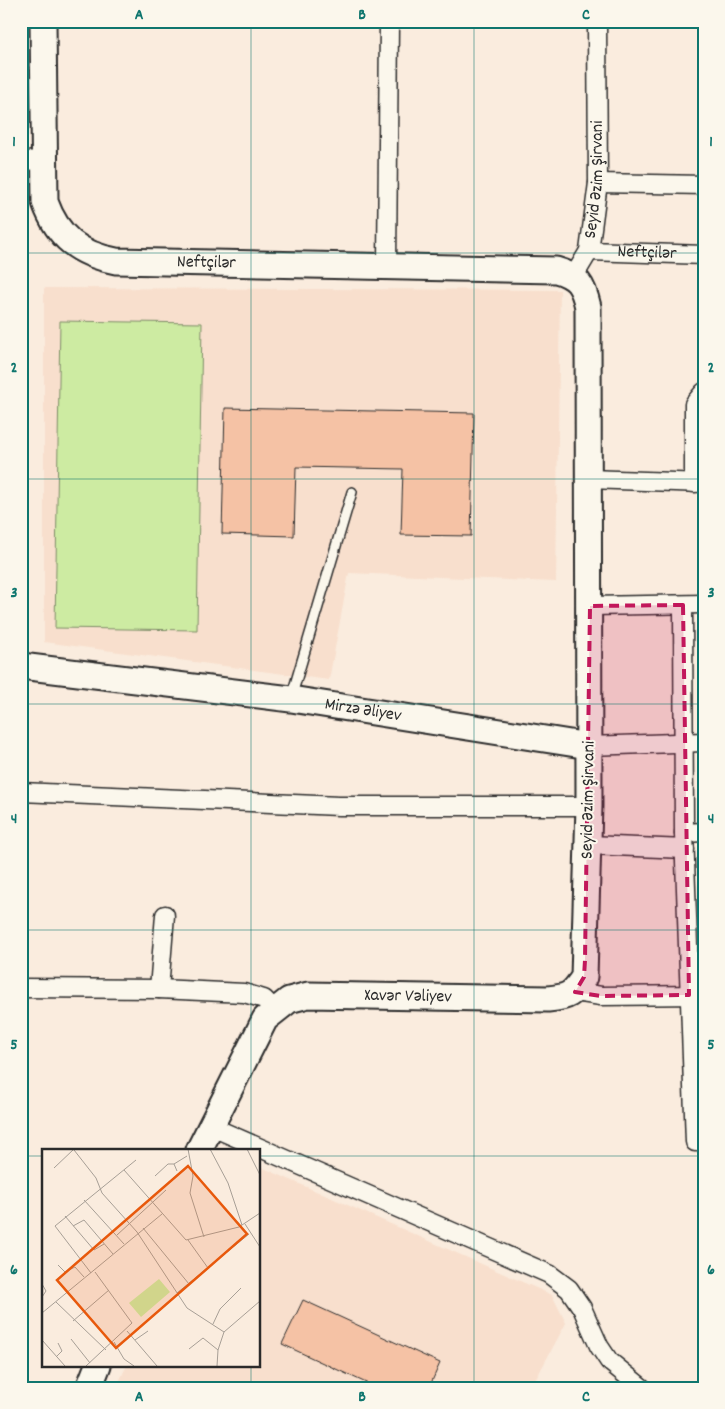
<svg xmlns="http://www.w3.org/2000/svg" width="725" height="1409" font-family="Dekko,sans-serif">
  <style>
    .built { fill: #f8dfcd }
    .green { fill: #cdeba2; stroke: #7c8b66 }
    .building { fill: #f5c2a5; stroke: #2b2b2b }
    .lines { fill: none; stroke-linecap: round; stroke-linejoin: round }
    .lane-casing { stroke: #2b2b2b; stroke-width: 12 }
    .street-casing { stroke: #2b2b2b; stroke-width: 21 }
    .secondary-casing { stroke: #2b2b2b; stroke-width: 29 }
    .lane { stroke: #fbf7ec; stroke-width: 9 }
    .street { stroke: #fbf7ec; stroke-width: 18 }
    .secondary { stroke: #fbf7ec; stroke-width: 25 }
    .marked { fill: #c2185b; fill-opacity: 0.2; stroke: #c2185b; stroke-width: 4; stroke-dasharray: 10 6; stroke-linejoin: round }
    .grid { fill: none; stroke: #0f766e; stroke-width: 1; stroke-opacity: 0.55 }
    .labels { text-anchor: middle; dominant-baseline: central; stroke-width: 4; stroke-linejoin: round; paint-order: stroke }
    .street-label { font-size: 18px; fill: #2b2b2b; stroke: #fbf7ec }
    .inset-road { fill: none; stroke: #a79f96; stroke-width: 1 }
    .view { fill: #e8590c; fill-opacity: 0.15; stroke: #e8590c; stroke-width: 2.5 }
    .inset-edge { fill: none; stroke: #2b2b2b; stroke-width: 2.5 }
    .neatline { fill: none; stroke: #0f766e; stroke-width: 2 }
    .grid-label { font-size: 16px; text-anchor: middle; font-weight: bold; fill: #0f766e }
  </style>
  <rect width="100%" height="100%" fill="#faecde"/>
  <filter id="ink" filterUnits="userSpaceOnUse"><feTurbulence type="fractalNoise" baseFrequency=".02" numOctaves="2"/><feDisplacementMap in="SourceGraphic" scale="10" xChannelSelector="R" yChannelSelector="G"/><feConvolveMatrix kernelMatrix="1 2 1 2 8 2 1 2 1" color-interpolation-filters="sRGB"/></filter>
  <g filter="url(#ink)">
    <g class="built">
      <path d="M44,288L560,290L556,582L349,573L329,680L44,642Z"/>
      <path d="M259,1166L552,1295L566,1323L531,1388H116L127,1365H259Z"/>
    </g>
    <path class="green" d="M60,321L202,323L197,630L55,628Z"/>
    <g class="building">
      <path d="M225,408L474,413L471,536L401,535L403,469L296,467L294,536L222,534Z"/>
      <path d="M303,1300L440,1363L429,1388H377L282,1344Z"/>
    </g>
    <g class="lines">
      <g class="lane-casing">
        <path id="lane" d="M291,698L352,492"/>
      </g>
      <g class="street-casing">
        <g id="street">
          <path d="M21,161L45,160"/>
          <path d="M598,183L704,185"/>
          <path id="s1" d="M589,251L704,255"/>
          <path d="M387,266L389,21"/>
          <path id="s2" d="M574,276L589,251L598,183L597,21"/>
          <path d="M588,479L704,483"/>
          <path d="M694,483V404L704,392"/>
          <path d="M683,605L684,833L695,1142"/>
          <path d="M590,606L704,604"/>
          <path d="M589,746L704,742"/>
          <path d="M21,792L339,806H589"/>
          <path d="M684,833L704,832"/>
          <path d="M589,845L685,849"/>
          <path d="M21,988L159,989L244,993L264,999L275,1010"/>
          <path d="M159,989L165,915"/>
          <path d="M575,992L601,996L704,995"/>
          <path d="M210,1126L549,1274L569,1289L582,1308L599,1346L609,1361L642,1388"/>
        </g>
      </g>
      <g class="secondary-casing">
        <g id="secondary">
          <path id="s3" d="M43,21L45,202C58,238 79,254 116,261L556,270C578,276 583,285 588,307L589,806L584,977C572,995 569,997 548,999L308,995L289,1000L265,1019L199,1150"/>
          <path id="s4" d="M21,666L291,699L589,746"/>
          <path d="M89,1388L98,1365"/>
        </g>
      </g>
      <use href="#lane" class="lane"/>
      <use href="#street" class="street"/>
      <use href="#secondary" class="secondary"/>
    </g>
  </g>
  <path class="marked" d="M683,605L689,995L601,996L575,992L584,977L585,960L590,606Z"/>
  <path class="grid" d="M251,21V1150M474,21V1388M21,253H704M21,479H704M21,704H704M21,930H704M21,1156H44M259,1156H704M251,1365V1388"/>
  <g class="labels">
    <g class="street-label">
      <text stroke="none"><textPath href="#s2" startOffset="101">Seyid Əzim Şirvani</textPath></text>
      <text stroke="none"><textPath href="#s1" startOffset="58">Neftçilər</textPath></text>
      <text stroke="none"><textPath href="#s3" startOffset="369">Neftçilər</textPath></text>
      <text stroke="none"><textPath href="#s4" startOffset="345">Mirzə Əliyev</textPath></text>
      <text transform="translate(589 800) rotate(-89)">Seyid Əzim Şirvani</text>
      <text transform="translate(408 997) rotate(1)">Xavər Vəliyev</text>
    </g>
  </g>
  <g transform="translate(42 1149)">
    <rect width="218" height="218" fill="#faecde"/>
    <path d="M117,130L128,143L99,168L87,154Z" fill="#cdeba2"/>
    <path class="inset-road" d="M146,0L151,27L148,44L162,88M168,0L186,34L200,76M205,0L218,26M32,1L54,29L60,44L95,83L145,159L182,183M12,19L32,0M82,21L144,91L197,78L218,64M135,22L132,15L145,7M113,27L126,15H132M42,51L82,95M23,67L52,101L62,95M203,75L218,98M31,77L42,71L71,105M101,79L147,135M75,86L124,41M146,91L166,119M16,116L23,123L33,118L42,128M49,124L13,77L94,11M0,135L4,142L0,148M135,144L207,85M14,153L64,201M0,164L120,65M31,172L67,141M171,175L178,160L199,139M85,182L115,217M182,183L218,152M29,190L48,214M0,191L23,217M93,191L106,182M72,193L82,210L92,217M147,200L161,189L176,201M14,208L20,202L16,194M44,217L90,174L53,123M175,217L176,201L182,183"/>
    <path class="view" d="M146,17L205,85L74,199L15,131Z"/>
    <rect width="218" height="218" class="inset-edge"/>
  </g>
  <rect width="725" height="1409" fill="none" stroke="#fbf7ec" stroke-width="55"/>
  <rect x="28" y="28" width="670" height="1354" class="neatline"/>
  <g class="grid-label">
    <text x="139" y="19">A</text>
    <text x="362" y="19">B</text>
    <text x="586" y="19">C</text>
    <text x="14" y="146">1</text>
    <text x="711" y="146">1</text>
    <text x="14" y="372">2</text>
    <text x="711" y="372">2</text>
    <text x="14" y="597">3</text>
    <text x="711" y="597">3</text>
    <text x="14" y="823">4</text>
    <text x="711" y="823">4</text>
    <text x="14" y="1049">5</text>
    <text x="711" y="1049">5</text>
    <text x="14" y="1274">6</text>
    <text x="711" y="1274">6</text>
    <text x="139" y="1401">A</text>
    <text x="362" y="1401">B</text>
    <text x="586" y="1401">C</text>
  </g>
</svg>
